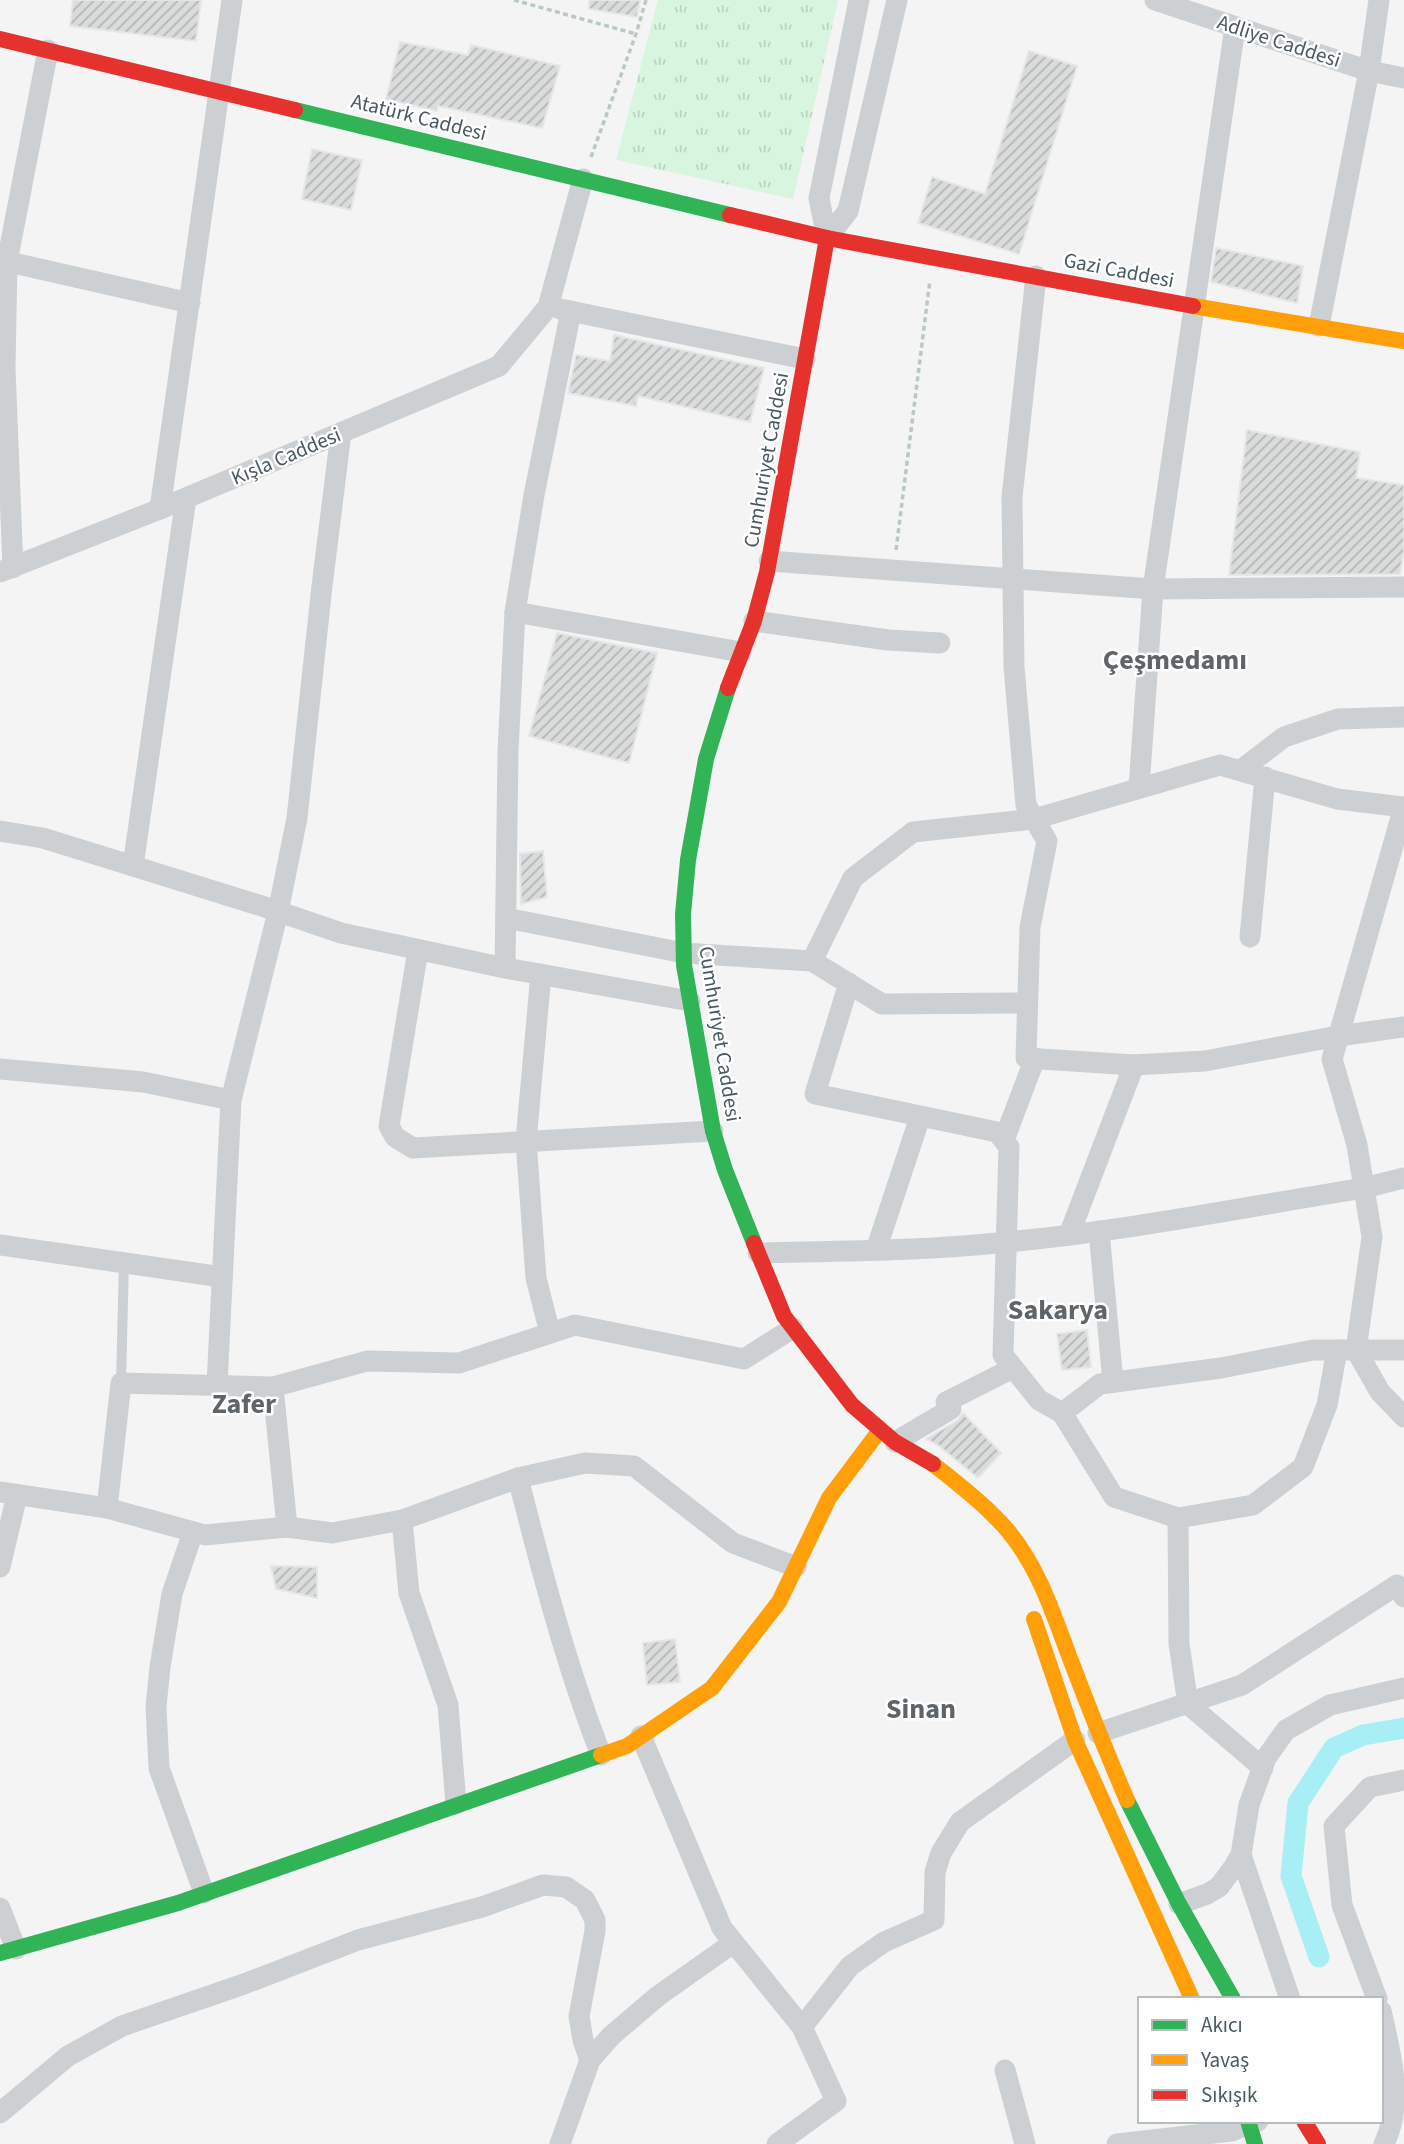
<svg xmlns="http://www.w3.org/2000/svg" width="1404" height="2144" font-family="'Source Sans 3',sans-serif">
  <style>
    .grass { fill: url(#grass-tufts) }
    .lines { fill: none; stroke-linecap: round; stroke-linejoin: round }
    .canal { stroke: #a8eef5; stroke-width: 21 }
    .building { fill: url(#building-hatch); stroke: #e5e6e6; stroke-width: 2 }
    .path { stroke: #bac8c3; stroke-width: 3.5; stroke-dasharray: 5 3.5; stroke-linecap: butt }
    .lane { stroke: #cdd0d2; stroke-width: 10 }
    .street { stroke: #cdd0d2; stroke-width: 21 }
    .fast { stroke: #30b455; stroke-width: 16 }
    .slow { stroke: #ff9f0a; stroke-width: 16 }
    .jam { stroke: #e5322d; stroke-width: 16 }
    .labels { text-anchor: middle; dominant-baseline: central; stroke-width: 5; stroke-linejoin: round; paint-order: stroke }
    .street-label { font-size: 21px; fill: #485963; stroke: #fff }
    .district-label { font-size: 28px; font-weight: bold; fill: #5e6468; stroke: #fff }
  </style>
  <defs>
    <pattern id="grass-tufts" width="24" height="20" patternUnits="userSpaceOnUse" patternTransform="scale(1.75)"><rect width="24" height="20" fill="#d7f5df"/><path d="M3 7l-1-3M5 7V3M7 7l1-3M15 17l-1-3M17 17v-4M19 17l1-3" fill="none" stroke="#bad4c2"/></pattern>
    <pattern id="building-hatch" width="6" height="6" patternUnits="userSpaceOnUse" patternTransform="scale(1.75)"><rect width="6" height="6" fill="#dadcdc"/><path d="M-1 1l2-2M0 6l6-6M5 7l2-2" fill="none" stroke="#b3b5b6"/></pattern>
  </defs>
  <rect width="100%" height="100%" fill="#f4f4f4"/>
  <path class="grass" d="M658,0H838L793,199L616,160Z"/>
  <g class="lines">
    <path class="canal" d="M1319,1957L1291,1876L1298,1803L1334,1748L1363,1735L1404,1728"/>
  </g>
  <g class="building">
    <path d="M73,0H201L196,41L70,26Z"/>
    <path d="M589,0H640L637,17L589,9Z"/>
    <path d="M400,42L468,55L471,45L560,66L542,128L438,106L437,111L386,99Z"/>
    <path d="M1029,51L1077,66L1019,254L918,223L932,177L985,194Z"/>
    <path d="M312,149L362,160L351,210L302,199Z"/>
    <path d="M1216,248L1303,266L1297,303L1211,282Z"/>
    <path d="M614,335L764,368L750,422L638,396L636,406L568,393L576,355L610,361Z"/>
    <path d="M1247,430L1360,452L1356,478L1404,485V551L1400,574L1229,575Z"/>
    <path d="M557,633L657,653L629,763L529,736Z"/>
    <path d="M543,851L547,897L521,904L520,854Z"/>
    <path d="M1087,1330L1091,1367L1062,1370L1057,1334Z"/>
    <path d="M963,1413L1001,1453L978,1478L938,1445L926,1439L958,1420Z"/>
    <path d="M271,1566L317,1567V1598L276,1589Z"/>
    <path d="M675,1639L680,1682L647,1685L643,1643Z"/>
  </g>
  <g class="lines">
    <g class="path">
      <path d="M514,0L636,34"/>
      <path d="M591,157L636,34L646,0"/>
      <path d="M896,550L930,280"/>
    </g>
    <path class="lane" d="M121,1383L124,1261"/>
    <g class="street">
      <path d="M1155,0L1369,71L1404,78"/>
      <path d="M827,238L848,211L897,0"/>
      <path d="M827,238L819,198L859,0"/>
      <path d="M0,260L190,303"/>
      <path d="M1036,276L1012,497L1014,667L1026,805L1047,841L1030,927L1026,1058L1134,1065L1205,1061L1338,1036L1404,1027"/>
      <path d="M560,309L805,359"/>
      <path d="M1319,326L1369,71L1379,0"/>
      <path d="M160,509L232,0"/>
      <path d="M769,561L1153,589L1404,587"/>
      <path d="M13,568L5,369L7,262L48,50"/>
      <path d="M0,572L160,509L499,366L548,307L583,179"/>
      <path d="M515,612L741,652"/>
      <path d="M754,621L888,640L940,643"/>
      <path d="M1241,770L1284,737L1338,719L1404,717"/>
      <path d="M1139,788L1153,589L1235,27"/>
      <path d="M1404,807L1332,1059L1357,1145L1372,1237L1356,1350L1380,1392L1404,1417"/>
      <path d="M0,831L43,838L265,907L341,933L505,968L690,1001"/>
      <path d="M133,866L186,498"/>
      <path d="M506,918L684,953L812,961L882,1004L1027,1003"/>
      <path d="M1250,937L1265,777"/>
      <path d="M418,950L389,1126L395,1137L413,1148L713,1131"/>
      <path d="M812,961L853,878L913,832L1034,819L1220,765L1337,799L1404,807"/>
      <path d="M505,968L508,751L515,612L534,495L571,311"/>
      <path d="M541,974L526,1141L536,1278L550,1333"/>
      <path d="M849,983L815,1094L997,1132L1009,1147L1003,1355L1039,1400L1062,1413L1114,1497L1178,1518L1253,1505L1303,1467L1327,1405L1337,1350"/>
      <path d="M0,1069L143,1082L231,1100"/>
      <path d="M1004,1140L1035,1058"/>
      <path d="M1099,1231L1113,1382"/>
      <path d="M1069,1235L1134,1065"/>
      <path d="M0,1245L222,1277"/>
      <path d="M876,1250L920,1117"/>
      <path d="M758,1253C841,1251 924,1251 1007,1242C1127,1231 1245,1207 1364,1188L1404,1178"/>
      <path d="M217,1385L231,1100L278,912L297,818L322,586L341,433"/>
      <path d="M273,1387L367,1361L459,1363L575,1325L744,1359L793,1328"/>
      <path d="M1062,1413L1100,1384L1221,1368L1313,1350H1404"/>
      <path d="M895,1442L951,1409L946,1402L1013,1368"/>
      <path d="M518,1478C542,1572 566,1665 601,1755"/>
      <path d="M0,1492L107,1508L205,1535L287,1527L332,1533L402,1520L518,1478L585,1463L634,1466L733,1543L796,1567"/>
      <path d="M107,1508L121,1383L273,1387L287,1527"/>
      <path d="M1178,1518L1179,1644L1188,1704L1263,1768"/>
      <path d="M402,1520L409,1593L448,1705L456,1804"/>
      <path d="M193,1532L172,1594L160,1667L156,1707L159,1768L204,1893"/>
      <path d="M0,1567L17,1495"/>
      <path d="M1098,1733L1242,1685L1397,1585L1404,1597"/>
      <path d="M641,1736L722,1928L802,2027L836,2101L777,2144"/>
      <path d="M1241,1855L1290,1999"/>
      <path d="M1179,1904L1207,1894L1219,1887L1233,1868L1241,1855L1249,1805L1266,1758L1286,1730L1330,1705L1404,1688"/>
      <path d="M0,1908L16,1949"/>
      <path d="M1377,1999L1342,1905L1334,1826L1370,1787L1404,1780"/>
      <path d="M1381,2011C1391,2054 1404,2103 1384,2144"/>
      <path d="M802,2027L850,1966L884,1942L934,1920L935,1872L941,1853L960,1822L1075,1740"/>
      <path d="M1005,2070L1025,2144"/>
      <path d="M0,2113L68,2056L122,2026L244,1984L358,1940L482,1907L543,1885L566,1887L585,1900L595,1920V1931L579,2016L583,2040L590,2060"/>
      <path d="M560,2144L590,2060L611,2036L658,1996L733,1943"/>
      <path d="M1117,2144L1232,2131L1258,2121"/>
    </g>
    <g class="fast">
      <path d="M295,110L730,215"/>
      <path d="M728,688L706,759L688,860L683,914L684,965L713,1131L725,1170L754,1243"/>
      <path d="M1127,1800L1179,1904L1233,1999"/>
      <path d="M0,1953L178,1903L601,1755"/>
      <path d="M1248,2121L1255,2144"/>
    </g>
    <g class="slow">
      <path d="M1193,306L1404,341"/>
      <path d="M933,1464C959,1485 987,1506 1009,1532C1041,1571 1055,1620 1073,1666C1090,1711 1108,1756 1127,1800"/>
      <path d="M1034,1619L1075,1740L1192,1999"/>
      <path d="M601,1755L627,1746L712,1688L779,1602L829,1498L880,1430"/>
    </g>
    <g class="jam">
      <path d="M0,39L295,110"/>
      <path d="M730,215L827,238L1193,306"/>
      <path d="M728,688L754,621L767,572L827,238"/>
      <path d="M754,1243L784,1316L852,1405L895,1442L933,1464"/>
      <path d="M1304,2121L1318,2144"/>
    </g>
  </g>
  <g class="labels">
    <g class="street-label">
      <text transform="translate(1279 41) rotate(18)">Adliye Caddesi</text>
      <text transform="translate(419 117) rotate(14)">Atatürk Caddesi</text>
      <text transform="translate(1119 270) rotate(11)">Gazi Caddesi</text>
      <text transform="translate(286 456) rotate(-23)">Kışla Caddesi</text>
      <text transform="translate(766 460) rotate(-80)">Cumhuriyet Caddesi</text>
      <text transform="translate(720 1034) rotate(81)">Cumhuriyet Caddesi</text>
    </g>
    <g class="district-label">
      <text x="1175" y="660">Çeşmedamı</text>
      <text x="1058" y="1310">Sakarya</text>
      <text x="244" y="1404">Zafer</text>
      <text x="921" y="1709">Sinan</text>
    </g>
  </g>
  <rect x="1138" y="1997" width="245" height="126" fill="#ffffff" stroke="#b6bdc1" stroke-width="2"/>
  <rect x="1152" y="2020" width="35" height="10" fill="#30b455" stroke="#b6bdc1" stroke-width="2"/>
  <text x="1201" y="2032" font-size="21" fill="#485963">Akıcı</text>
  <rect x="1152" y="2055" width="35" height="10" fill="#ff9f0a" stroke="#b6bdc1" stroke-width="2"/>
  <text x="1201" y="2067" font-size="21" fill="#485963">Yavaş</text>
  <rect x="1152" y="2090" width="35" height="10" fill="#e5322d" stroke="#b6bdc1" stroke-width="2"/>
  <text x="1201" y="2102" font-size="21" fill="#485963">Sıkışık</text>
</svg>
